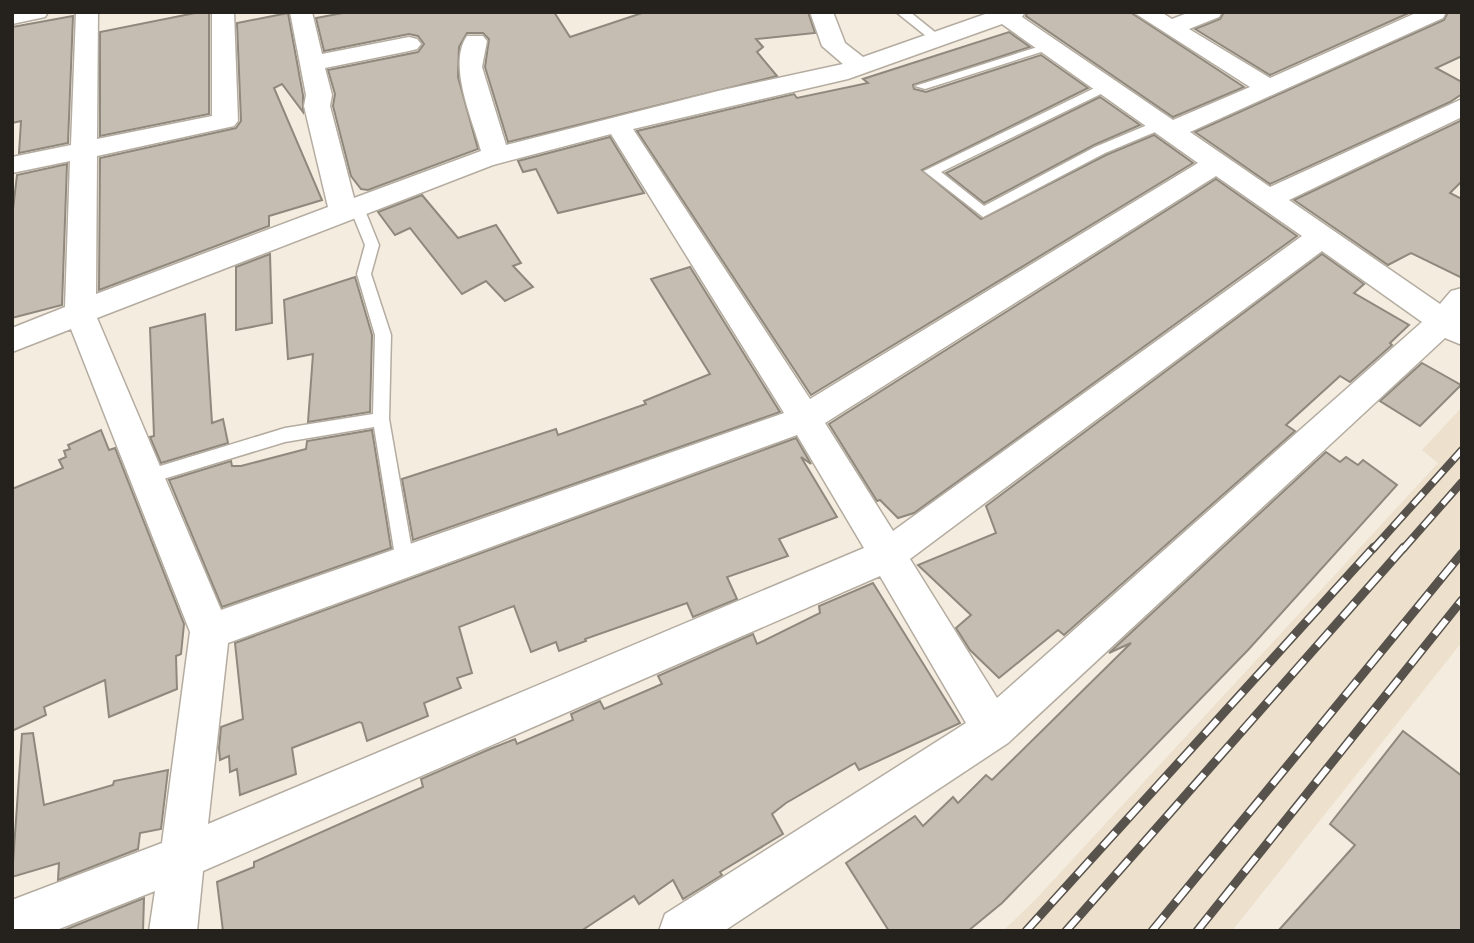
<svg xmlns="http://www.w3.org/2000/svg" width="1474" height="943" font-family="Helvetica,sans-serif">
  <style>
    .built { fill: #ede0cd }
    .building { fill: #c5bdb2; stroke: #8f887d; stroke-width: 2 }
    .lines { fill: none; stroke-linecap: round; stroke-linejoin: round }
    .lane-casing { stroke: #b4aca0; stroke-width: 3 }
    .street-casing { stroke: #b4aca0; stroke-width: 3 }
    .lane { fill: #fff; fill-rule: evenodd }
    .street { fill: #fff; fill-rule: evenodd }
    .rail-far1-casing { stroke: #57524b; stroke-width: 8 }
    .rail-casing { stroke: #57524b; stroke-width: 9 }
    .rail-far1 { stroke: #fff; stroke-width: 5; stroke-dasharray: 15; stroke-linecap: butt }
    .rail { stroke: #fff; stroke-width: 6; stroke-dasharray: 19; stroke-linecap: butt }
  </style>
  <rect width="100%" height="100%" fill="#f4ecdf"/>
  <path class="built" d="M1462,407V642L1232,931H1003L1036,899L1438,463L1422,450Z"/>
  <g class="building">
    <path d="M200,12H209V114L100,136V32Z"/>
    <path d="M348,12H554L570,37L645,12H808L815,33L756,39L763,47L757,52L777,76L508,142L485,67L489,39L483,33H467L459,47L458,77L478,149L368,190L361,189L351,176L333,106L335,94L328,70L418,52L424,44L418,36L409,34L324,51L316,18Z"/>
    <path d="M1027,12H1130L1244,87L1173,117L1026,16Z"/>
    <path d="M1224,12H1411L1270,75L1195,29L1220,19Z"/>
    <path d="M1448,12H1462V56L1436,68L1462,82V94L1450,102L1270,184L1195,132L1444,20Z"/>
    <path d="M288,13L303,95V112L282,84L274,88L322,200L269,216V226L99,290L100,158L236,128L241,121L237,23Z"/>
    <path d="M73,16L68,143L19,153L21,121L12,123V27Z"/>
    <path d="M1009,32L1030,47L913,85L914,89L926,92L1041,55L1088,88L922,170L981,219L1106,155L1154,135L1193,163L811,395L637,131L794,94L797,98L868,83L863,79Z"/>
    <path d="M1100,97L1140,125L1094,145L984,203L946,173Z"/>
    <path d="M1462,120V181L1450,193L1462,199V278L1411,253L1388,265L1294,200Z"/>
    <path d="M610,137L644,193L558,213L536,169L523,172L518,161Z"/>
    <path d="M67,164L62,305L12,318V218L17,175Z"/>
    <path d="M1216,179L1297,236L914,513L898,518L880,500L877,501L829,424Z"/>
    <path d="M422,195L458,238L496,225L521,263L513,266L533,287L505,301L486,281L462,294L410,228L395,235L378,212Z"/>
    <path d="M270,254L272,323L236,330V267Z"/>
    <path d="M1322,254L1364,284L1354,293L1409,325L1390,343L1392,345L1350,382L1340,376L1286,425L1295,431L1064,635L1058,630L999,678L970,650L956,628L971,615L918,565L996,533L986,506Z"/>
    <path d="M690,267L780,412L413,540L402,479L556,429L558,435L646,404L644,401L710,374L651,279Z"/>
    <path d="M355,277L372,335L370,412L308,422L313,354L288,359L284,300Z"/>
    <path d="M205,314L212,423L223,419L228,443L161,463L150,437L154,436L150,328Z"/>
    <path d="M1422,363L1461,385L1420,426L1380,401Z"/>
    <path d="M101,430L109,450L115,448L184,624L181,654L176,656L177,689L109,717L105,680L44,707L46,715L12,731V489L63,468L59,460L66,457L64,451L70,449L68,445Z"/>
    <path d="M372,430L391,548L222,607L169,480L231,461L232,466H241L306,449L307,441Z"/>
    <path d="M796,438L811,464L801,457L837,517L779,539L788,556L727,577L737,599L693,617L687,603L585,639L586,641L559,651L556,642L531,652L514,606L459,627L472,673L457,678L461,688L424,703L428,716L367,741L362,723L359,722L292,748L296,774L240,795L237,769L230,772L229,756L220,760L219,748L221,727L243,719L235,643Z"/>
    <path d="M1326,452L1340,462L1346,457L1358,465L1363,460L1397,485L1248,650L1002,903L968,931H889L846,863L915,816L923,826L953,797L958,803L986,775L992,780L1131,643L1109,653Z"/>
    <path d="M873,583L960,723L859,770L855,763L786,803L772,814L783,834L720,872L722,875L683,899L673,880L639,904L634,896L581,931H223L217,882L254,867V862L423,787L421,779L490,749L515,739L517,744L573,720L571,714L600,701L604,709L662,684L658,676L753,634L757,644L820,613L819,606Z"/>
    <path d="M1403,731L1462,776V931H1278L1355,845L1330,824Z"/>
    <path d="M33,733L44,805L113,785L114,781L168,770L161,829L140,833L138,849L58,880L59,863L12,877L22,734Z"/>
    <path d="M144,898L143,931H62Z"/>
  </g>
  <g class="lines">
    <g class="lane-casing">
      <g id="lane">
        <path d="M896,12H910L946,41L936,44Z"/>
        <path d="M1047,44L1057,47L925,89L915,86Z"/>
        <path d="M1107,82L1111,83V89L941,172L984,206L1095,147L1157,121H1167V127L1105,153L983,217L924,171Z"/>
        <path d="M357,203L364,208L379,245L371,274L391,335L389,419L414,562L412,568L405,570L398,568L396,562L374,427L285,442L147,484L141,482L138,477L141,472L147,470L285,428L373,414L375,335L357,274L365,245L350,208Z"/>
      </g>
    </g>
    <g class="street-casing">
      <g id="street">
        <path d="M12,12H48L45,17L12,24Z"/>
        <path d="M76,12H98L97,139L212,116V12H234L238,121L234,126L97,156L96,294L328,207L304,106L306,95L290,12H312L322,54L409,37L417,39L421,44L417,49L409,51L325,68L332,95L330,106L354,198L481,151C473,121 447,64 467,36H483L487,41L482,67L506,145L718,91L843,64L822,46L810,12H833L845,43L863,57L991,12H1025L1022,17L1173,120L1250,87L1133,12H1161L1172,19L1190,12H1222L1219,17L1189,29L1270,78L1418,12H1446L1443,18L1190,132L1270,187L1462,99V117L1289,200L1440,304L1451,291L1462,288V345L1445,338L1008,743L724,931H659L665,914L966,723L880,576L203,871L197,931H149L155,891L54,931H12V900L162,843L190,632L71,329L12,352V328L65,307L70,161L12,173V157L71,145ZM1002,24L1198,163L810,399L633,129L848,79ZM611,134L784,413L221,610L97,318L493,165ZM1216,176L1302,236L893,531L825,423ZM1322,251L1422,322L997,698L910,559ZM797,435L864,548L208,824L228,643Z"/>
      </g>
    </g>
    <use href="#lane" class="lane"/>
    <use href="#street" class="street"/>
    <g class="rail-far1-casing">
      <g id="rail-far1">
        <path d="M1373,549L1462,450"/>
        <path d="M1403,549L1462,482"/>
      </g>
    </g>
    <g class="rail-casing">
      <g id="rail">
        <path d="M1026,931L1374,547"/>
        <path d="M1066,931L1404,547"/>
        <path d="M1152,931L1462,553"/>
        <path d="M1197,931L1462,600"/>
      </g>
    </g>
    <use href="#rail-far1" class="rail-far1"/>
    <use href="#rail" class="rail"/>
  </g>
  <rect width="1474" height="943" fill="none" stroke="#25221d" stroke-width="28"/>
</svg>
